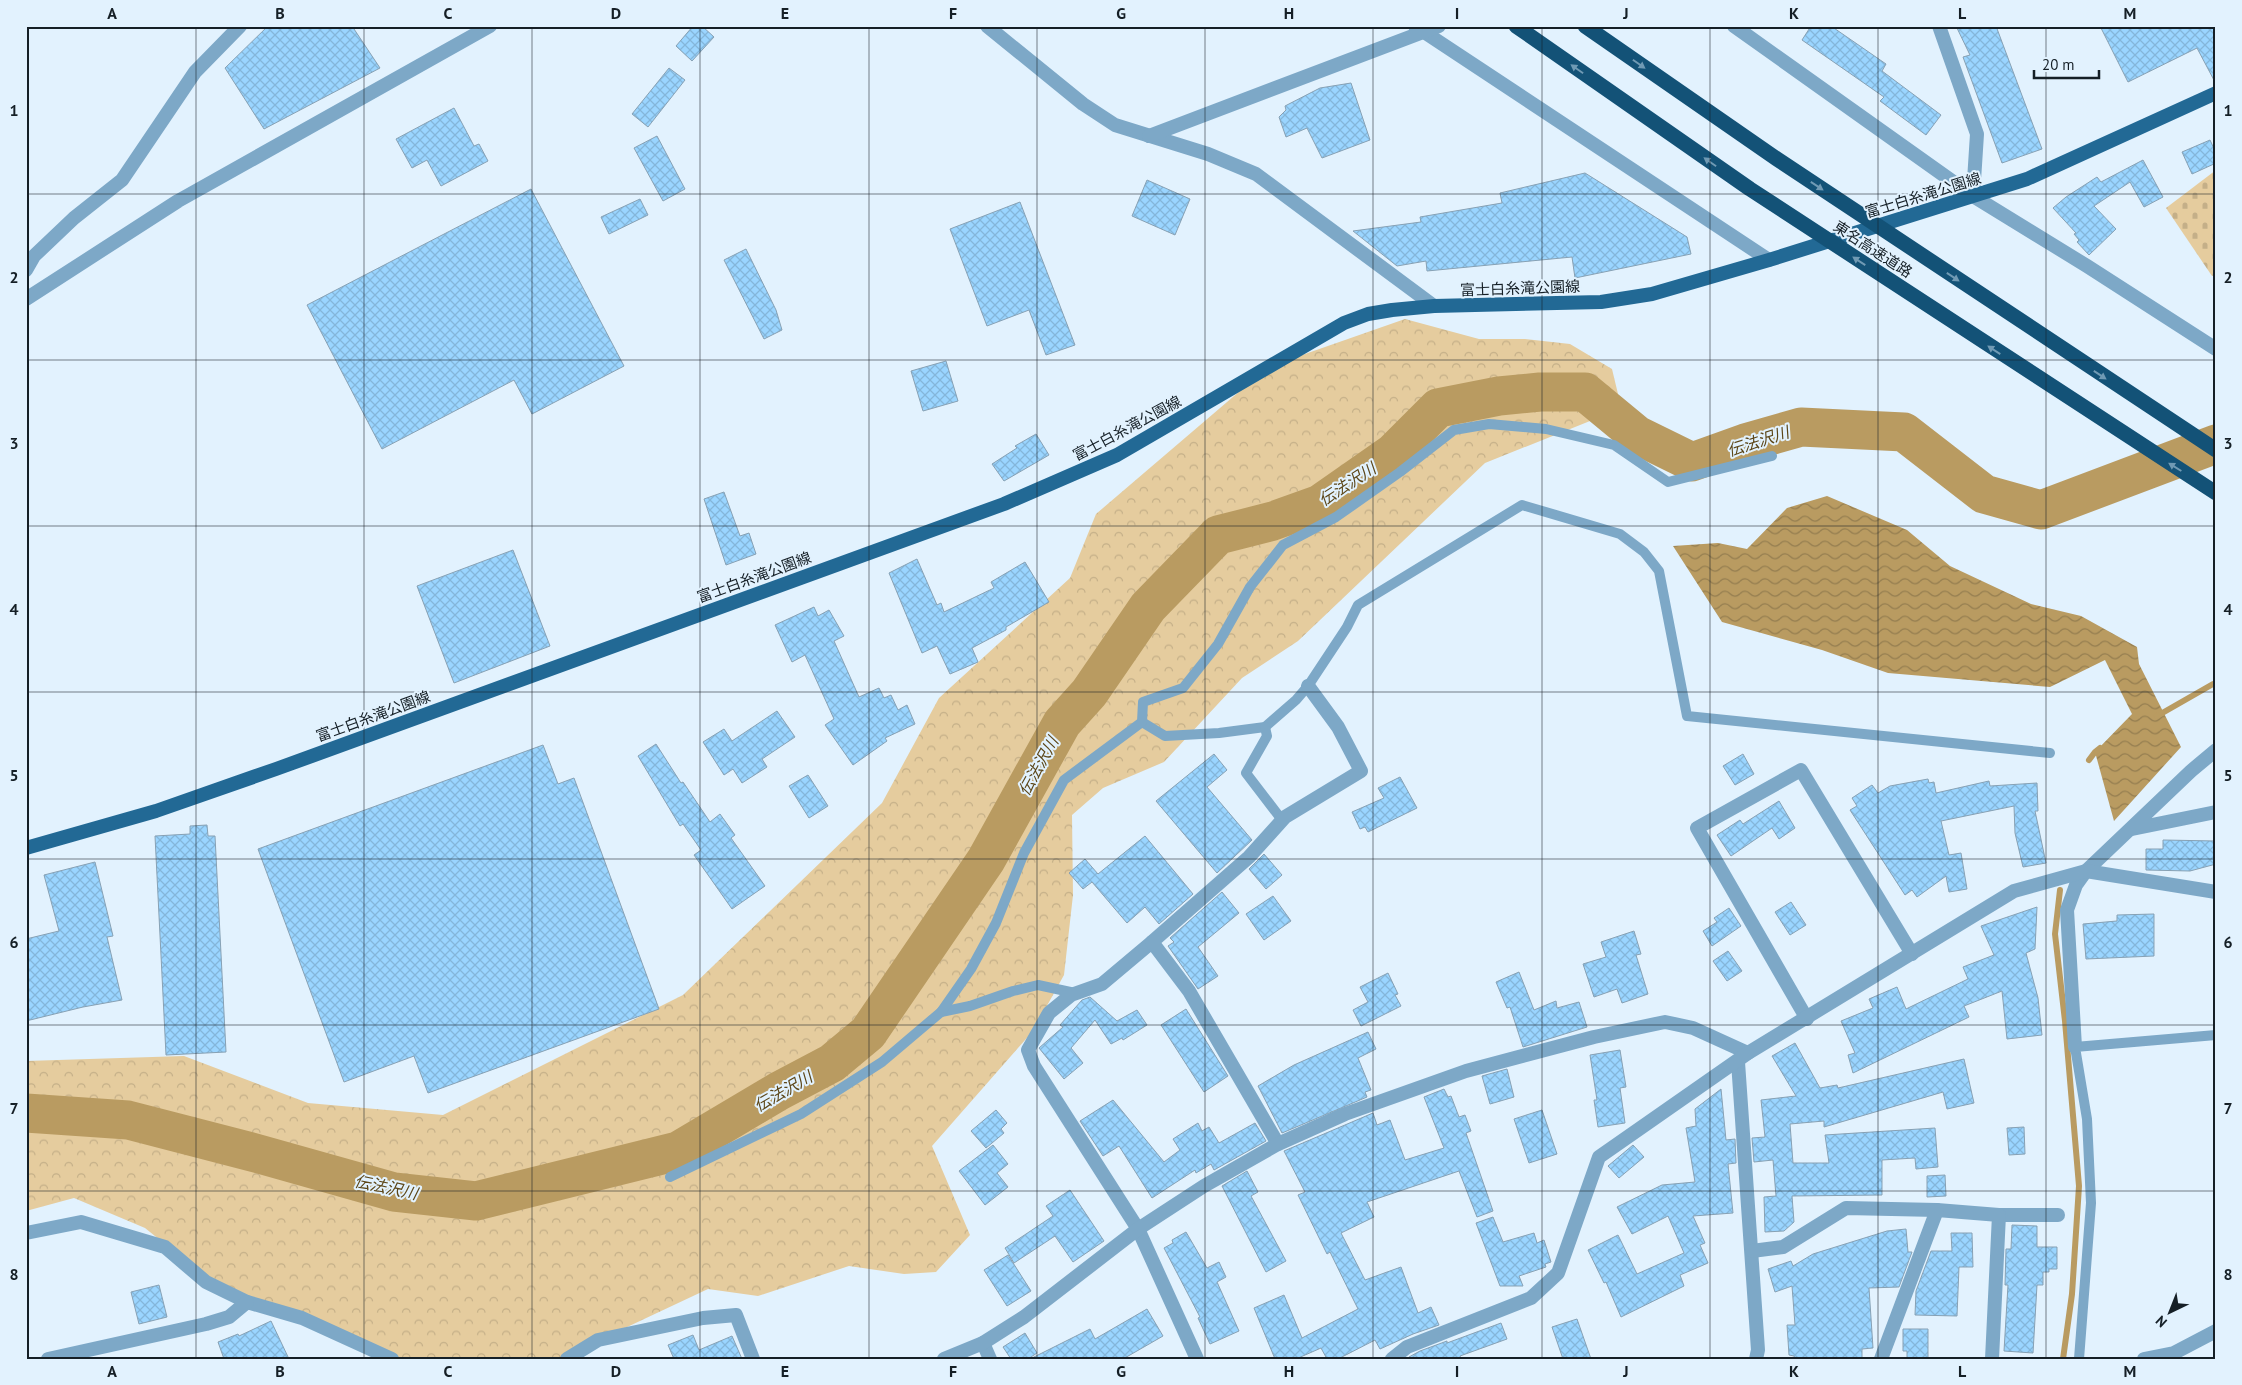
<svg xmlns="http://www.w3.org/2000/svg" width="2242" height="1385" font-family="'PT Sans','Noto Sans JP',sans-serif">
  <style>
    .forest { fill: url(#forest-crowns) }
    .cemetery { fill: url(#cemetery-stones) }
    .water { fill: url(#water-waves) }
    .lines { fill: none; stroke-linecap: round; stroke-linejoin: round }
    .stream { stroke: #b99b61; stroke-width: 6 }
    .river { stroke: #b99b61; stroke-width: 39 }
    .building { fill: url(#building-cross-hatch); stroke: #87a1b4 }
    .service { stroke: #7da8c7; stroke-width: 10 }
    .minor { stroke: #7da8c7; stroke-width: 14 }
    .tertiary { stroke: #7da8c7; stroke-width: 14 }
    .primary { stroke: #226995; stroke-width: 14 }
    .motorway { stroke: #135277; stroke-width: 15 }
    .oneway { fill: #709ab4 }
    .grid { fill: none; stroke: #151f26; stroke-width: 1; stroke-opacity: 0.55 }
    .labels { text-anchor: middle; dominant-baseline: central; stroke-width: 4; stroke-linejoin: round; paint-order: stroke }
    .street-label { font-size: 15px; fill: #151f26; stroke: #e2f2fe }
    .water-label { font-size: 16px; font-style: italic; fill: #5c4618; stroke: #e2f2fe }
    .neatline { fill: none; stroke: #151f26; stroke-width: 2 }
    .grid-label { font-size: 16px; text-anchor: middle; font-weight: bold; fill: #151f26 }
  </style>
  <defs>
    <pattern id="forest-crowns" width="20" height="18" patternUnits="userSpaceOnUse" patternTransform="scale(1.25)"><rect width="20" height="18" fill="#e5cc9e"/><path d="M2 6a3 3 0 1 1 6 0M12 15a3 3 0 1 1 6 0" fill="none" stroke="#c4af88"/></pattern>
    <pattern id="cemetery-stones" width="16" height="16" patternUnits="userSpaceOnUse" patternTransform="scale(1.25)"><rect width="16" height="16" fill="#e5cc9e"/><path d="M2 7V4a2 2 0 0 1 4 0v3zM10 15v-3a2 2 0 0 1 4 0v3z" fill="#c4af88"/></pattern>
    <pattern id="water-waves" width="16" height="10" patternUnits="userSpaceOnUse" patternTransform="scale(1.25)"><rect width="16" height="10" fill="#b99b61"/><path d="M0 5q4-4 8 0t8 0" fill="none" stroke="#957e50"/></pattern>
    <pattern id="building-cross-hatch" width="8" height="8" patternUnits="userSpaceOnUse" patternTransform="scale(1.25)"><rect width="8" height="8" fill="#9ad5ff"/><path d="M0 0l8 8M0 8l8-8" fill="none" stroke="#84b6da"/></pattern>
  </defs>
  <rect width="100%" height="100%" fill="#e2f2fe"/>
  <path class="forest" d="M1405,319L1479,339H1525L1570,344L1612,369L1618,394L1595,419L1485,463L1298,641L1242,678L1164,762L1103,788L1072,815L1073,895L1064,975L1033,1031L932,1146L970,1235L936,1272L904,1274L849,1266L758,1296L708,1289L559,1359H396L222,1290L145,1228L74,1198L26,1211V1061L184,1056L308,1103L443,1115L683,995L882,803L939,698L1070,578L1096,514L1268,367Z"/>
  <path class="cemetery" d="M2216,170V275L2212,276L2166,208Z"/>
  <path class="water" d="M1827,496L1907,530L1950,566L2031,604L2081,616L2137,647L2139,664L2181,747L2114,821L2095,752L2132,714L2105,660L2050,687L1888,673L1822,650L1722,622L1673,546L1718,543L1747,549L1787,508Z"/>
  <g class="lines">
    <g class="stream">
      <path d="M2157,716L2213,684L2216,685"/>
      <path d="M2089,760L2095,752L2100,748"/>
      <path d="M2060,890L2055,934L2065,1021L2079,1186L2072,1294L2063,1359"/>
    </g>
    <path class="river" d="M26,1113L128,1120L259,1154L394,1192L476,1201L678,1151L779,1091L832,1063L868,1033L986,860L1062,723L1089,693L1148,607L1218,535L1273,521L1320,504L1393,453L1438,408L1499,396L1540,392H1585L1637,435L1692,462L1745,443L1801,427L1904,432L1984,494L2041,510L2216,444"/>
  </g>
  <g class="building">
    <path d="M268,26H352L380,68L264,129L225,68Z"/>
    <path d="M693,26H702L714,37L692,61L676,46Z"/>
    <path d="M1811,26H1831L1886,64L1882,71L1941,115L1926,135L1880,101L1884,97L1802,40Z"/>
    <path d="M1956,26H1996L2042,149L2002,163L1963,57L1970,55Z"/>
    <path d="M2100,26H2216V84L2197,48L2128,82Z"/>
    <path d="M669,68L685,80L648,127L632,114Z"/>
    <path d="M1351,83L1370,140L1322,158L1307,128L1286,137L1279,117L1286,110L1285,106L1320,88Z"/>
    <path d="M454,108L474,146L479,144L488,161L441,186L427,160L412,168L396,139Z"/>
    <path d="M657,136L685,189L663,201L634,148Z"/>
    <path d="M2210,140L2216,153V163L2192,174L2182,152Z"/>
    <path d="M2143,160L2163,197L2144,207L2130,182L2094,206L2116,229L2089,255L2077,242L2079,240L2074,234L2076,233L2053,208L2066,197L2097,177L2101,182Z"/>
    <path d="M1585,173L1687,237L1691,254L1575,278L1572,257L1427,271L1426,261L1397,266L1353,231L1421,222L1420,217L1502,203L1500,193Z"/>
    <path d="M1147,180L1190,199L1175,235L1132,216Z"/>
    <path d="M531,189L624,366L532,414L514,380L382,449L307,305Z"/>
    <path d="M640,199L648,215L609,234L601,217Z"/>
    <path d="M1020,202L1075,345L1046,355L1029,310L987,326L950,229Z"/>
    <path d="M746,249L776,310L782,330L764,339L724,260Z"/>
    <path d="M946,361L958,401L923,411L911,371Z"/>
    <path d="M1036,434L1049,455L1004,481L992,464L1017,448L1015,446Z"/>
    <path d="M724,492L740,536L749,533L756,554L726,565L704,499Z"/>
    <path d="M513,550L550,646L454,683L417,586Z"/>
    <path d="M917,559L937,605L941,603L944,612L994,588L991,582L1025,562L1049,602L1006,627V630L972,648L978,662L950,674L937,646L922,653L889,573Z"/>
    <path d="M814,607L818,616L829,610L844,636L834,641L859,697L879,688L884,698L891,695L898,710L907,705L915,724L885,738L887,741L853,765L825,725L834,719L805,655L792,662L775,625Z"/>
    <path d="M777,711L795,737L762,759L767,767L742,783L733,769L724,775L703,742L724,729L732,741Z"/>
    <path d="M656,744L681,783L683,782L710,822L720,814L735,835L731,838L765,886L732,909L694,855L701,850L683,824L680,826L638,756Z"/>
    <path d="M543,745L558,784L574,778L659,1009L428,1093L414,1056L344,1082L258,849Z"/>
    <path d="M1214,754L1227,770L1207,787L1252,840L1217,873L1156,801Z"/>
    <path d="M1743,754L1754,774L1735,785L1723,766Z"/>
    <path d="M808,775L828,806L809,818L789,786Z"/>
    <path d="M1400,777L1417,808L1368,832L1365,827L1360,829L1352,812L1384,798L1378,788Z"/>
    <path d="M1928,779L1929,783L1934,782L1936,793L1989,781L1990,786L2037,783L2038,811H2035L2046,863L2023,867L2015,833L2014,806L1941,821L1949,855L1961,853L1967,889L1949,892L1946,876L1917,897L1912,890L1905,895L1850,810L1857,806L1852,798L1872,785L1878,793L1890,786Z"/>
    <path d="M1779,801L1795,828L1779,839L1772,828L1731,856L1717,835L1740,820L1743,824Z"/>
    <path d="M207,825L208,836H215L226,1052L166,1055L155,836L190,834V826Z"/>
    <path d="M1145,836L1193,894L1159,924L1145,907L1127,923L1092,882L1083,889L1069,873L1085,859L1098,874Z"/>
    <path d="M2163,840L2216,841V864L2190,871L2146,870V849H2163Z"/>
    <path d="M1264,854L1282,875L1266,889L1249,869Z"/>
    <path d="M95,862L113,936L107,937L122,1000L83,1007L26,1021V939L59,931L44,875Z"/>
    <path d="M1222,892L1239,913L1198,947L1218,976L1198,989L1168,946L1174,942L1170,938Z"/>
    <path d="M1273,896L1291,921L1264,940L1246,914Z"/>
    <path d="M1791,902L1806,925L1790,935L1775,912Z"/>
    <path d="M2037,907L2035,949L2026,953L2038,998L2042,1035L2007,1039L2002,991L1964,1006L1969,1017L1853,1073L1848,1055L1855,1053L1841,1021L1873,1008L1869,999L1897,987L1906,1009L1968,979L1963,967L1994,955L1981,926Z"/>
    <path d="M1729,908L1741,926L1712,946L1703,931L1717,922L1714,918Z"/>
    <path d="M2154,914V956L2086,959L2083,924L2117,921V915Z"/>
    <path d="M1634,931L1641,954L1636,955L1648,994L1622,1003L1617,989L1594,997L1583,964L1606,957L1601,942Z"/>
    <path d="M1728,951L1742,971L1727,981L1713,961Z"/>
    <path d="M1519,972L1534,1010L1556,1001L1557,1008L1579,1002L1587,1027L1523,1047L1510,1007L1507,1008L1496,982Z"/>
    <path d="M1388,973L1398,994L1395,995L1401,1006L1361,1026L1353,1010L1368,1002L1360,987Z"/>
    <path d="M1090,997L1117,1021L1137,1010L1147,1025L1123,1040L1122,1038L1111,1044L1095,1020L1071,1048L1083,1063L1064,1079L1039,1048L1063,1027L1060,1025L1082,1000Z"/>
    <path d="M1186,1009L1228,1076L1204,1092L1161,1025Z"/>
    <path d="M1368,1032L1376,1049L1358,1058L1371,1090L1365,1092L1367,1097L1282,1133L1258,1086L1294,1065Z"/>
    <path d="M1795,1043L1820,1088L1837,1085L1838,1088L1964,1059L1974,1103L1947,1109L1943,1092L1824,1127V1121L1790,1124L1793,1163H1829L1825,1135L1935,1128L1938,1167L1916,1169L1915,1158L1882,1160V1195L1792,1196L1794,1222L1784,1231L1765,1232L1764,1197L1776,1196L1773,1160L1754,1162L1752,1138L1765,1137L1761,1100L1796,1096L1772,1056Z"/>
    <path d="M1620,1050L1626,1087L1620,1088L1625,1123L1598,1127L1594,1100H1597L1590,1055Z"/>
    <path d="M1507,1069L1514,1097L1490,1104L1482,1076Z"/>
    <path d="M1444,1089L1448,1097L1451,1096L1459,1117L1465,1115L1471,1131L1466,1133L1493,1211L1477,1217L1459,1171L1367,1202L1374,1217L1341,1233L1365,1280L1401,1267L1418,1313L1431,1307L1439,1325L1413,1334L1380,1349L1375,1340L1338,1359H1327L1321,1348L1296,1359H1275L1254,1308L1284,1295L1302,1338L1358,1309L1330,1252L1327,1254L1298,1195L1305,1192L1284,1151L1373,1113L1377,1125L1390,1120L1405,1160L1444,1148L1424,1097Z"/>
    <path d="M1721,1089L1726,1140L1735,1139L1736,1163L1728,1164L1733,1213L1693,1216L1705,1243L1700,1245L1708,1263L1680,1275L1684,1286L1621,1317L1606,1282L1604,1283L1588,1250L1618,1235L1637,1274L1684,1253L1668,1216L1632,1234L1617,1207L1662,1185L1695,1182L1686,1128L1696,1126L1695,1109Z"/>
    <path d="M1113,1100L1164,1162L1180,1150L1173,1139L1198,1123L1202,1131L1209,1127L1219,1143L1255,1123L1266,1141L1214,1170L1211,1164L1196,1173L1195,1170L1152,1198L1119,1146L1103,1156L1080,1121Z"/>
    <path d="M996,1110L1007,1123L1001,1129L1004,1133L986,1148L971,1131Z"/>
    <path d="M1542,1110L1557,1154L1529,1163L1514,1119Z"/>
    <path d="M2024,1127L2025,1154L2009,1155L2007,1128Z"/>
    <path d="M993,1145L1008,1164L997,1173L1008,1187L985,1205L959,1171Z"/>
    <path d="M1633,1145L1644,1157L1619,1178L1608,1166Z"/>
    <path d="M1247,1171L1258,1192L1251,1196L1286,1261L1266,1272L1222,1186Z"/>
    <path d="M1945,1175L1946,1196L1927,1197V1176Z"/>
    <path d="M1070,1190L1104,1241L1073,1262L1055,1236L1014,1263L1005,1248L1053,1216L1046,1206Z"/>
    <path d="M1493,1217L1503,1242L1534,1233L1537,1243L1544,1240L1551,1262L1545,1264L1546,1267L1519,1276L1523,1286H1500L1476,1223Z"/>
    <path d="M2012,1225L2037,1226V1247H2057V1269H2049V1272H2043V1285H2037L2033,1353L2004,1351L2008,1285H2005L2006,1249H2011Z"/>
    <path d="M1906,1229L1908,1252H1912L1899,1287L1869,1288L1873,1348L1862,1349V1359H1795L1794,1356L1789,1355L1787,1325H1795L1792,1286L1775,1292L1768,1269L1791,1261L1793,1266L1813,1254L1887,1231Z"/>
    <path d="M1186,1232L1207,1268L1219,1262L1226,1277L1217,1282L1239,1331L1210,1344L1198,1318L1200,1317L1164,1248L1173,1243L1172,1240Z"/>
    <path d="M1951,1233H1972L1973,1267H1959L1957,1316L1915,1315L1916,1291L1931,1251H1952Z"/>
    <path d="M1008,1255L1031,1291L1007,1306L984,1270Z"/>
    <path d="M159,1285L167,1317L139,1324L131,1292Z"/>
    <path d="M1147,1309L1163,1336L1123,1359H1030L1090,1329L1095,1339Z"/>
    <path d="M1577,1319L1591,1359H1563L1552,1327Z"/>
    <path d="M271,1321L289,1359H224L218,1342L238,1334L239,1336Z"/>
    <path d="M1501,1323L1507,1339L1460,1356L1461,1359H1409V1357L1420,1351L1447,1341V1343Z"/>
    <path d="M1903,1329H1928V1359H1907V1351H1903Z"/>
    <path d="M1025,1333L1037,1353L1028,1359H1011L1003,1347Z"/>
    <path d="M693,1335L699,1350L732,1336L742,1359H674L668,1345Z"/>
  </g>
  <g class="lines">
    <g class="service">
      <path d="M1142,722L1165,736L1219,733L1265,727L1296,700L1308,686L1347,627L1358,605L1522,505L1620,534L1644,552L1659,571L1687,716L2050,753"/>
      <path d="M1265,727L1267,736L1246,773L1282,820"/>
      <path d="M941,1012L970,1006L1013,991L1038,985L1075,993"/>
      <path d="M670,1177L801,1114L882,1062L941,1012L971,969L996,923L1024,853L1064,780L1142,722L1143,702L1183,688L1218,644L1250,587L1283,545L1336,517L1400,472L1454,430L1489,424L1546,429L1614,445L1668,482L1772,456"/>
      <path d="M2079,1359L2091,1203L2087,1119L2075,1047L2216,1035"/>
    </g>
    <g class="minor">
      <path d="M987,26L1083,104L1115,125L1208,154L1256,174L1434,306"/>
      <path d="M1415,26L1769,260"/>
      <path d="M1149,136L1439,26"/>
      <path d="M26,270L34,256L74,218L122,180L195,72L240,26"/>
      <path d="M2132,829L2216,812"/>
      <path d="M1152,942L1102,984L1071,995L1049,1013L1028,1050L1034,1066L1138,1229L1197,1359"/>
      <path d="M1807,1019L1697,828L1801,770L1912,954"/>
      <path d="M2075,1047L2067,910L2076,885L2086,871L2191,771L2216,750"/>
      <path d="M1738,1062L1758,1350L1756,1359"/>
      <path d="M1278,1144L1189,991L1152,942L1249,857L1285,817L1361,771L1338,727L1308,686"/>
      <path d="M1999,1215H2058"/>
      <path d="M26,1233L81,1222L165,1247L206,1282L247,1302L302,1318L392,1359"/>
      <path d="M1752,1251L1783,1247L1846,1208L1937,1210L1999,1215L1992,1359"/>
      <path d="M983,1343L990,1359"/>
      <path d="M48,1359L206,1324L229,1317L247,1302"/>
      <path d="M567,1359L598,1340L703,1318L736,1315L753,1359"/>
      <path d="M944,1359L983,1343L1024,1317L1138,1229L1204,1186L1278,1144L1345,1114L1466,1071L1594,1037L1665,1022L1693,1028L1748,1053"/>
      <path d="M1392,1359L1407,1347L1531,1298L1558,1273L1599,1157L1748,1053L2014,891L2086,871L2216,892"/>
      <path d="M1881,1359L1937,1210"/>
      <path d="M2144,1359L2174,1353L2216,1331"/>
    </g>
    <g class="tertiary">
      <path d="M1734,26L1973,196L2087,266L2216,349"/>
      <path d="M1939,26L1977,134L1973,196"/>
      <path d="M26,299L178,201L490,26"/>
    </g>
    <path class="primary" d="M26,848L156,811L276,769L1004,504L1117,455L1344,323L1368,314L1392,310L1434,306L1601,302L1652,294L1769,260L2027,179L2216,93"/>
    <g class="motorway">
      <path d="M1516,26L1750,189L2216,493"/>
      <path d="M1585,26L1777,159L2216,450"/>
    </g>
  </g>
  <defs><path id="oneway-solid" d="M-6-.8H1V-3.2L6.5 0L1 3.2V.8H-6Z" transform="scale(1.25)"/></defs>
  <g class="oneway">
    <use href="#oneway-solid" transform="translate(1639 64) rotate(35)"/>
    <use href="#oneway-solid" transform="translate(1577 69) rotate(-145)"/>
    <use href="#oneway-solid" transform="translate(1710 162) rotate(-145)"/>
    <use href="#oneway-solid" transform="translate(1817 186) rotate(34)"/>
    <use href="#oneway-solid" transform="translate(1859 261) rotate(-147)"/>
    <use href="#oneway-solid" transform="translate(1953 277) rotate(34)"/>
    <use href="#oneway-solid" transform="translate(1994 350) rotate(-147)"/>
    <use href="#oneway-solid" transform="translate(2100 375) rotate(34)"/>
    <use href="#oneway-solid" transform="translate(2175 467) rotate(-148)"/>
  </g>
  <path class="grid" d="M196,26V1359M364,26V1359M532,26V1359M700,26V1359M869,26V1359M1037,26V1359M1205,26V1359M1373,26V1359M1542,26V1359M1710,26V1359M1878,26V1359M2046,26V1359M26,194H2216M26,360H2216M26,526H2216M26,692H2216M26,859H2216M26,1025H2216M26,1191H2216"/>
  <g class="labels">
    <g class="street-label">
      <text transform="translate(1923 195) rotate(-17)">富士白糸滝公園線</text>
      <text transform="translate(1873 249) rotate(33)">東名高速道路</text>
      <text transform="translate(1520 288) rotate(-2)">富士白糸滝公園線</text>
      <text transform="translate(1127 428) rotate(-28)">富士白糸滝公園線</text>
      <text transform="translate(754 577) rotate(-20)">富士白糸滝公園線</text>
      <text transform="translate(373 716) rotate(-20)">富士白糸滝公園線</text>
    </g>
    <g class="water-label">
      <text transform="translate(1758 441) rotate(-18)">伝法沢川</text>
      <text transform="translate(1347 484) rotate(-33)">伝法沢川</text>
      <text transform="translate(1038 766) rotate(-61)">伝法沢川</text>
      <text transform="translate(783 1091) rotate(-30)">伝法沢川</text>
      <text transform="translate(386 1187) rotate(12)">伝法沢川</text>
    </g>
  </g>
  <rect width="2242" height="1385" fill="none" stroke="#e2f2fe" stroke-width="55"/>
  <g transform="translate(2170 1312) rotate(223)" stroke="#e2f2fe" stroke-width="4" paint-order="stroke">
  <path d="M0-4L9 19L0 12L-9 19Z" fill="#151f26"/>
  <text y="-8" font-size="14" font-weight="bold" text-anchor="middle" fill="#151f26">N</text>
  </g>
  <path d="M2034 70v8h65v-8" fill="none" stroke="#151f26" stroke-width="2.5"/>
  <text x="2042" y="70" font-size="15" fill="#151f26" stroke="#e2f2fe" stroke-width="4" paint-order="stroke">20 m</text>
  <rect x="28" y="28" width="2186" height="1330" class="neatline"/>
  <g class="grid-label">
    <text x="112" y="19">A</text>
    <text x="280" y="19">B</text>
    <text x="448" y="19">C</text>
    <text x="616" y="19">D</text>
    <text x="785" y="19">E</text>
    <text x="953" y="19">F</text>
    <text x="1121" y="19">G</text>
    <text x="1289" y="19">H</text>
    <text x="1457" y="19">I</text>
    <text x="1626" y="19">J</text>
    <text x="1794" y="19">K</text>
    <text x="1962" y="19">L</text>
    <text x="2130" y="19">M</text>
    <text x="14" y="116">1</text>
    <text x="2228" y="116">1</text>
    <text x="14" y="283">2</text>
    <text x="2228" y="283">2</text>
    <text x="14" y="449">3</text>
    <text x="2228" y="449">3</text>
    <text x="14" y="615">4</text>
    <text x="2228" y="615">4</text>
    <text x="14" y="781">5</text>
    <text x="2228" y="781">5</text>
    <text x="14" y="948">6</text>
    <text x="2228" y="948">6</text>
    <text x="14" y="1114">7</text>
    <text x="2228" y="1114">7</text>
    <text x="14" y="1280">8</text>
    <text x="2228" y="1280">8</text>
    <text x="112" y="1377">A</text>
    <text x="280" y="1377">B</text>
    <text x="448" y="1377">C</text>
    <text x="616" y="1377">D</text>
    <text x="785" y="1377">E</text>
    <text x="953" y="1377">F</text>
    <text x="1121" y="1377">G</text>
    <text x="1289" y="1377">H</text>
    <text x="1457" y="1377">I</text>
    <text x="1626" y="1377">J</text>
    <text x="1794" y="1377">K</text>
    <text x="1962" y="1377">L</text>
    <text x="2130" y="1377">M</text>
  </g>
</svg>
